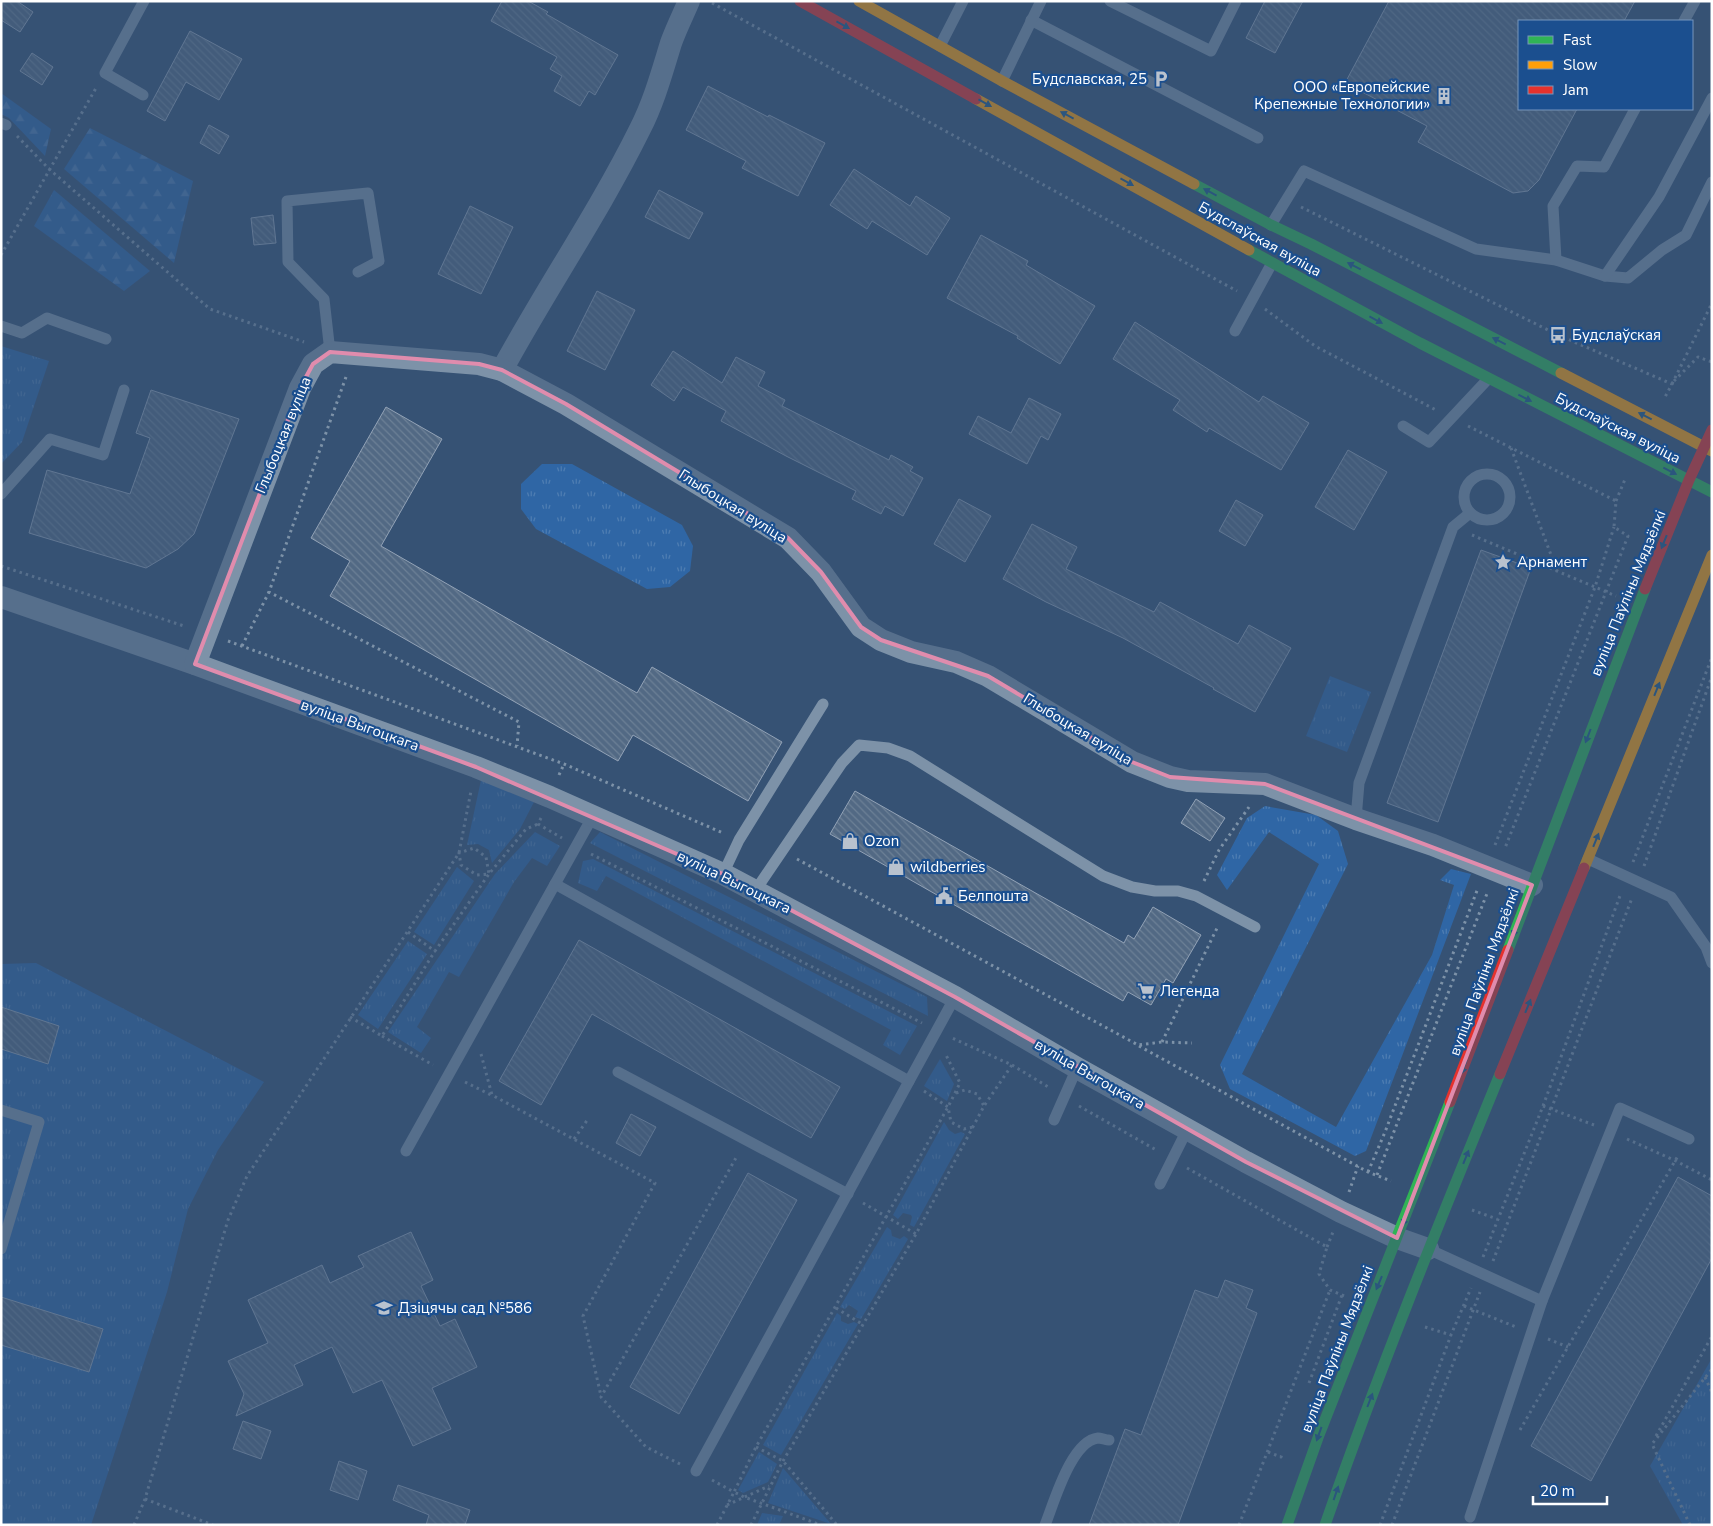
<svg xmlns="http://www.w3.org/2000/svg" width="1713" height="1526" font-family="'Nunito Sans',sans-serif">
  <style>
    .grass { fill: url(#grass-tufts) }
    .forest { fill: url(#forest-firs) }
    .building { fill: url(#building-back-hatch); stroke: #92a2b6 }
    .lines { fill: none; stroke-linecap: round; stroke-linejoin: round }
    .path { stroke: #7d92a8; stroke-width: 3; stroke-dasharray: 2.5 4; stroke-linecap: butt }
    .lane { stroke: #7d92a8; stroke-width: 11 }
    .street { stroke: #7d92a8; stroke-width: 22 }
    .fast { stroke: #30b455; stroke-width: 11 }
    .slow { stroke: #ff9f0a; stroke-width: 11 }
    .jam { stroke: #e5322d; stroke-width: 11 }
    .oneway { fill: #1d5989 }
    .marked { fill: none; stroke: #e08cad; stroke-width: 4; stroke-linejoin: round }
    .labels { text-anchor: middle; dominant-baseline: central; stroke-width: 4.5; stroke-linejoin: round; paint-order: stroke }
    .poi-label { font-size: 15px; fill: #fff; stroke: #1b4f8f; text-anchor: start }
    .street-label { font-size: 15px; fill: #fff; stroke: #1b4f8f }
  </style>
  <defs>
    <pattern id="grass-tufts" width="24" height="20" patternUnits="userSpaceOnUse" patternTransform="scale(1.25)"><rect width="24" height="20" fill="#2f66a5"/><path d="M3 7l-1-3M5 7V3M7 7l1-3M15 17l-1-3M17 17v-4M19 17l1-3" fill="none" stroke="#4e7db2"/></pattern>
    <pattern id="forest-firs" width="22" height="20" patternUnits="userSpaceOnUse" patternTransform="scale(1.25)"><rect width="22" height="20" fill="#2f66a5"/><path d="M5 1l3.5 6h-7zM16 11l3.5 6h-7z" fill="#4e7db2"/></pattern>
    <pattern id="building-back-hatch" width="6" height="6" patternUnits="userSpaceOnUse" patternTransform="scale(1.25)"><rect width="6" height="6" fill="#526984"/><path d="M-1 5l2 2M0 0l6 6M5-1l2 2" fill="none" stroke="#6c8096"/></pattern>
  </defs>
  <rect width="100%" height="100%" fill="#365274"/>
  <g class="grass">
    <path d="M1,346L49,361L22,442L1,464Z"/>
    <path d="M542,464H572L682,525L693,546L690,571L670,587L647,589L536,529L521,509V484Z"/>
    <path d="M1330,676L1371,692L1347,752L1306,736Z"/>
    <path d="M481,780L534,802L520,829L492,863L489,850L478,844L467,845Z"/>
    <path d="M1265,806L1316,815L1338,831L1348,864L1242,1074L1336,1127L1432,955L1454,885L1440,880L1451,869L1471,874L1366,1151L1355,1156L1230,1089L1220,1065L1319,864L1269,832L1227,890L1217,875L1247,818Z"/>
    <path d="M535,832L560,846L547,866L532,858L514,882L459,977L449,972L417,1027L431,1038L421,1053L388,1032L495,874Z"/>
    <path d="M600,832L927,997L928,1016L590,843Z"/>
    <path d="M593,859L917,1026L900,1055L883,1045L891,1030L606,876L597,891L578,883L583,861Z"/>
    <path d="M457,867L474,881L434,945L414,932Z"/>
    <path d="M408,941L427,954L378,1029L358,1015Z"/>
    <path d="M36,963L264,1082L218,1150L188,1209L167,1292L91,1525H1V964Z"/>
    <path d="M940,1059L954,1084L947,1101L924,1086Z"/>
    <path d="M944,1122L949,1130L955,1134L961,1132L965,1134L914,1227L910,1225L912,1217L911,1215L903,1213L898,1219L893,1215Z"/>
    <path d="M887,1227L891,1230L892,1236L900,1239L904,1236L908,1239L861,1319L855,1317L858,1311L849,1305L845,1309L840,1307Z"/>
    <path d="M837,1313L841,1316V1321L848,1324L854,1322L858,1324L781,1455L763,1445Z"/>
    <path d="M1712,1358V1525H1683L1650,1466Z"/>
    <path d="M759,1452L777,1464L768,1482L743,1493L738,1490Z"/>
    <path d="M783,1468L831,1524L768,1503Z"/>
    <path d="M762,1513L783,1516L779,1525H757Z"/>
  </g>
  <g class="forest">
    <path d="M1,93L51,129L45,156L9,118L1,114Z"/>
    <path d="M90,128L193,181L174,263L64,169Z"/>
    <path d="M54,190L150,271L124,291L34,226Z"/>
  </g>
  <g class="building">
    <path d="M1,1H17L33,12L20,32L1,20Z"/>
    <path d="M502,1H528L548,12L546,14L618,55L595,95L589,91L580,106L554,91L562,76L550,69L557,57L491,21Z"/>
    <path d="M1265,1H1303L1275,53L1246,38Z"/>
    <path d="M1389,1H1635L1624,21H1519V109H1577L1539,180L1528,191L1513,193L1418,142L1427,126L1345,83Z"/>
    <path d="M190,31L242,59L219,100L186,82L165,121L147,111Z"/>
    <path d="M32,53L53,67L42,85L20,71Z"/>
    <path d="M708,86L768,117L769,115L825,143L798,196L742,168L746,161L686,130Z"/>
    <path d="M209,125L229,136L219,154L200,143Z"/>
    <path d="M854,169L910,206L916,196L950,218L927,255L872,221L867,229L830,205Z"/>
    <path d="M659,190L703,213L689,239L645,217Z"/>
    <path d="M470,206L513,227L481,294L438,274Z"/>
    <path d="M273,215L276,243L254,245L251,218Z"/>
    <path d="M981,235L1028,261L1026,265L1095,306L1060,364L1017,338L1018,336L947,298Z"/>
    <path d="M597,291L635,310L605,370L567,351Z"/>
    <path d="M1135,322L1259,402L1263,396L1309,423L1281,470L1209,428L1207,432L1173,410L1180,400L1113,359Z"/>
    <path d="M673,351L722,383L736,357L765,372L758,386L785,400L782,406L889,460L891,455L913,467L910,471L923,478L903,516L885,506L881,514L852,499L856,491L786,456L721,421L726,411L683,387L674,401L651,385Z"/>
    <path d="M151,390L239,419L194,534L178,549L146,568L29,533L47,470L130,494L150,438L136,433Z"/>
    <path d="M1029,398L1061,414L1048,440L1041,436L1027,464L969,434L978,416L1011,433Z"/>
    <path d="M386,407L442,439L381,546L637,693L652,667L782,742L748,801L633,735L618,761L330,596L350,561L311,538Z"/>
    <path d="M1348,450L1387,472L1354,530L1315,507Z"/>
    <path d="M959,499L991,516L965,562L934,544Z"/>
    <path d="M1236,500L1263,515L1245,546L1219,531Z"/>
    <path d="M1032,524L1077,547L1066,569L1154,612L1160,602L1238,644L1249,625L1291,648L1255,712L1213,689L1214,688L1123,638L1046,602L1003,579Z"/>
    <path d="M1481,550L1531,568L1438,822L1387,803Z"/>
    <path d="M855,791L1124,943L1128,935L1134,939L1153,907L1201,935L1173,983L1166,979L1151,1005L1128,992L1123,1001L830,834Z"/>
    <path d="M1196,799L1225,818L1210,841L1181,823Z"/>
    <path d="M579,940L840,1087L811,1138L592,1014L541,1105L499,1081Z"/>
    <path d="M1,1007L59,1026L48,1064L1,1049Z"/>
    <path d="M631,1114L656,1127L640,1156L616,1143Z"/>
    <path d="M748,1173L797,1200L679,1414L630,1387Z"/>
    <path d="M1678,1177L1712,1196V1258L1591,1481L1531,1446Z"/>
    <path d="M411,1232L433,1280L421,1286L440,1326L455,1319L477,1367L432,1388L451,1429L413,1446L382,1380L353,1393L332,1347L294,1365L303,1385L236,1416L244,1394L228,1361L268,1343L248,1300L322,1265L330,1283L364,1267L358,1256Z"/>
    <path d="M1225,1280L1253,1290L1246,1308L1257,1313L1178,1525H1089L1125,1429L1141,1435L1195,1290L1218,1298Z"/>
    <path d="M1,1297L103,1329L89,1372L1,1345Z"/>
    <path d="M243,1421L271,1431L261,1459L233,1449Z"/>
    <path d="M339,1461L367,1471L358,1500L330,1490Z"/>
    <path d="M398,1485L470,1510L465,1525H426L429,1515L393,1500Z"/>
  </g>
  <g class="lines">
    <g class="path">
      <path d="M712,3L1237,291"/>
      <path d="M17,136L49,169L210,309L304,342"/>
      <path d="M1301,207L1558,335L1672,384L1665,397"/>
      <path d="M1,255L96,88"/>
      <path d="M1265,309L1315,346L1436,410"/>
      <path d="M346,377L269,592L519,722L517,746"/>
      <path d="M1674,381L1698,357L1712,362"/>
      <path d="M1672,384L1712,303"/>
      <path d="M1468,426L1616,501L1614,527L1628,536L1505,848"/>
      <path d="M1511,448L1557,571"/>
      <path d="M1616,501L1626,477"/>
      <path d="M1472,535L1616,596"/>
      <path d="M1,566L184,626"/>
      <path d="M228,641L564,764L723,833"/>
      <path d="M242,646L269,592"/>
      <path d="M559,775L564,764"/>
      <path d="M541,818L538,824L562,838"/>
      <path d="M1495,845L1595,587L1614,527"/>
      <path d="M591,854L922,1023"/>
      <path d="M797,859L1138,1045L1162,1042L1192,1043"/>
      <path d="M1633,862L1712,657"/>
      <path d="M1644,866L1712,676"/>
      <path d="M1204,881L1219,850L1249,807"/>
      <path d="M408,932L435,951L489,874L477,875L461,865L459,853L474,848L486,857L489,874L526,829L538,824"/>
      <path d="M350,1017L382,1036L435,951"/>
      <path d="M382,1036L433,1065"/>
      <path d="M1162,1042L1218,926"/>
      <path d="M1139,1046L1368,1172L1391,1181"/>
      <path d="M481,1054L492,1095L655,1183L583,1316L601,1396"/>
      <path d="M1012,1065L1050,1088"/>
      <path d="M465,1082L491,1095"/>
      <path d="M924,1091L948,1107L951,1122L964,1129L973,1127"/>
      <path d="M956,1093L965,1090L977,1094L984,1106"/>
      <path d="M1079,1106L1158,1151"/>
      <path d="M1543,1106L1594,1125"/>
      <path d="M574,1139L588,1119"/>
      <path d="M1627,1139L1676,1161L1712,1180"/>
      <path d="M1187,1168L1327,1247L1319,1274L1330,1290L1347,1297"/>
      <path d="M1368,1172L1385,1132L1478,888"/>
      <path d="M1377,1175L1488,891"/>
      <path d="M1349,1192L1358,1166"/>
      <path d="M863,1203L916,1234"/>
      <path d="M1472,1210L1497,1219"/>
      <path d="M1327,1247L1333,1232"/>
      <path d="M1483,1257L1543,1106L1621,893"/>
      <path d="M1493,1261L1632,898"/>
      <path d="M1464,1306L1516,1327"/>
      <path d="M836,1308L862,1324"/>
      <path d="M1425,1327L1451,1335"/>
      <path d="M1548,1339L1568,1347"/>
      <path d="M1705,1377L1712,1393"/>
      <path d="M1309,1383L1342,1295"/>
      <path d="M1520,1430L1679,1154"/>
      <path d="M1656,1436L1712,1336"/>
      <path d="M756,1447L783,1461L837,1525"/>
      <path d="M1268,1452L1281,1457L1282,1454"/>
      <path d="M680,1464L646,1447L601,1397L737,1156"/>
      <path d="M712,1480L734,1492L756,1447L948,1107L960,1083L946,1055"/>
      <path d="M145,1499L213,1525"/>
      <path d="M727,1505L769,1486"/>
      <path d="M134,1525L145,1499L228,1220L247,1176L459,853L471,791"/>
      <path d="M717,1525L734,1492L744,1497L821,1525"/>
      <path d="M751,1525L783,1461L916,1234L984,1106L1012,1065L952,1038"/>
      <path d="M1239,1525L1330,1290"/>
      <path d="M1380,1525L1451,1335L1471,1288"/>
      <path d="M1392,1525L1480,1292"/>
      <path d="M1690,1525L1652,1444L1712,1369"/>
    </g>
    <g class="lane">
      <path d="M1110,1L1211,51L1236,1"/>
      <path d="M1031,20L1258,138"/>
      <path d="M1684,21L1695,1"/>
      <path d="M940,46L963,1"/>
      <path d="M1002,81L1041,1"/>
      <path d="M143,95L105,73L144,1"/>
      <path d="M1,123L6,125"/>
      <path d="M1271,225L1304,171L1476,249L1556,260L1605,276L1628,278L1662,250L1686,235L1712,182"/>
      <path d="M1556,260L1553,206L1577,166L1604,167L1635,109"/>
      <path d="M1605,276L1659,197L1712,98"/>
      <path d="M1,326L22,333L47,318L106,339"/>
      <path d="M1235,331L1272,263"/>
      <path d="M330,352L324,299L288,262L287,201L368,193L379,261L358,272"/>
      <path d="M1403,426L1429,442L1488,379"/>
      <circle cx="1487" cy="497" r="23"/>
      <path d="M1,494L50,439L103,455L124,390"/>
      <path d="M1356,819L1359,783L1453,527L1470,513"/>
      <path d="M1588,859L1671,897L1706,947L1712,963"/>
      <path d="M723,874L739,840L823,704"/>
      <path d="M555,884L909,1081"/>
      <path d="M755,891L842,763L859,745L888,748L910,756L1103,876L1132,887L1155,891H1178L1196,896L1255,927"/>
      <path d="M618,1072L848,1194"/>
      <path d="M1,1110L39,1122L1,1249"/>
      <path d="M1054,1120L1077,1068"/>
      <path d="M406,1151L593,816"/>
      <path d="M1160,1184L1187,1130"/>
      <path d="M1428,1249L1542,1301L1470,1517"/>
      <path d="M1542,1301L1620,1108L1689,1139"/>
      <path d="M696,1471L955,997"/>
      <path d="M1045,1525C1054,1503 1071,1441 1098,1438C1101,1438 1106,1440 1109,1440"/>
    </g>
    <g class="street">
      <path d="M502,370C546,289 599,212 640,129C654,102 662,72 671,43C676,29 683,15 689,1"/>
      <path d="M1,597L195,664L476,767L550,797L723,874L955,997L1077,1068L1246,1162L1341,1212L1397,1238L1428,1249"/>
      <path d="M195,664L300,388L313,364L330,352L479,364L502,370L566,404L788,538L821,572L861,627L881,640L911,652L956,662L988,676L1132,762L1170,777L1188,781L1265,784L1356,819L1433,845L1532,885"/>
    </g>
    <g class="fast">
      <path d="M1194,184L1271,225L1311,244L1561,373"/>
      <path d="M1249,250L1420,343L1712,492"/>
      <path d="M1508,950L1645,589"/>
      <path d="M1287,1525L1319,1435L1450,1102"/>
      <path d="M1325,1525C1378,1373 1439,1223 1500,1074"/>
    </g>
    <g class="slow">
      <path d="M859,1L1002,81L1194,184"/>
      <path d="M976,99L1249,250"/>
      <path d="M1561,373L1712,451"/>
      <path d="M1584,868L1712,555"/>
    </g>
    <g class="jam">
      <path d="M800,1L976,99"/>
      <path d="M1645,589L1689,480L1712,430"/>
      <path d="M1500,1074L1584,868"/>
      <path d="M1450,1102L1508,950"/>
    </g>
  </g>
  <defs><path id="oneway-solid" d="M-6-.8H1V-3.2L6.5 0L1 3.2V.8H-6Z" transform="scale(1.25)"/></defs>
  <g class="oneway">
    <use href="#oneway-solid" transform="translate(843 25) rotate(29)"/>
    <use href="#oneway-solid" transform="translate(985 103) rotate(29)"/>
    <use href="#oneway-solid" transform="translate(1067 115) rotate(-152)"/>
    <use href="#oneway-solid" transform="translate(1127 182) rotate(29)"/>
    <use href="#oneway-solid" transform="translate(1210 192) rotate(-152)"/>
    <use href="#oneway-solid" transform="translate(1354 266) rotate(-153)"/>
    <use href="#oneway-solid" transform="translate(1376 320) rotate(28)"/>
    <use href="#oneway-solid" transform="translate(1499 341) rotate(-153)"/>
    <use href="#oneway-solid" transform="translate(1525 398) rotate(27)"/>
    <use href="#oneway-solid" transform="translate(1645 416) rotate(-153)"/>
    <use href="#oneway-solid" transform="translate(1670 471) rotate(27)"/>
    <use href="#oneway-solid" transform="translate(1664 542) rotate(112)"/>
    <use href="#oneway-solid" transform="translate(1657 689) rotate(-68)"/>
    <use href="#oneway-solid" transform="translate(1588 736) rotate(111)"/>
    <use href="#oneway-solid" transform="translate(1596 840) rotate(-68)"/>
    <use href="#oneway-solid" transform="translate(1515 930) rotate(110)"/>
    <use href="#oneway-solid" transform="translate(1528 1006) rotate(-68)"/>
    <use href="#oneway-solid" transform="translate(1464 1067) rotate(111)"/>
    <use href="#oneway-solid" transform="translate(1466 1157) rotate(-68)"/>
    <use href="#oneway-solid" transform="translate(1405 1219) rotate(112)"/>
    <use href="#oneway-solid" transform="translate(1379 1283) rotate(113)"/>
    <use href="#oneway-solid" transform="translate(1370 1400) rotate(-69)"/>
    <use href="#oneway-solid" transform="translate(1319 1434) rotate(110)"/>
    <use href="#oneway-solid" transform="translate(1336 1493) rotate(-71)"/>
  </g>
  <path d="M0 0H1713V1526H0ZM330,352L479,364L502,370L566,404L788,538L821,572L861,627L881,640L988,676L1132,762L1170,777L1265,784L1532,885L1397,1238L1246,1162L955,997L723,874L476,767L195,664L300,388L313,364Z" fill="#365274" fill-opacity=".55" fill-rule="evenodd"/>
  <path class="marked" d="M330,352L479,364L502,370L566,404L788,538L821,572L861,627L881,640L988,676L1132,762L1170,777L1265,784L1532,885L1397,1238L1246,1162L955,997L723,874L476,767L195,664L300,388L313,364Z"/>
  <defs>
    <g id="parking-bare" transform="scale(1.35)"><path d="M-3.5-5.5H1a3.5 3.5 0 0 1 0 7H-1V5.5H-3.5ZM-1-3.4V-.6H.8a1.4 1.4 0 0 0 0-2.8Z" fill="#b9c2ce" stroke="#1b4f8f" stroke-width="2.5" paint-order="stroke"/></g>
    <g id="building-bare" transform="scale(1.35)"><path d="M-4-6H4V6H1V3H-1V6H-4ZM-2.5-4.3h1.7v1.8h-1.7ZM.8-4.3h1.7v1.8H.8ZM-2.5-1h1.7V.8h-1.7ZM.8-1h1.7V.8H.8Z" fill="#b9c2ce" stroke="#1b4f8f" stroke-width="2.5" paint-order="stroke"/></g>
    <g id="bus-bare" transform="scale(1.35)"><path d="M-5-6H5V4H4V6H2V4H-2V6H-4V4H-5ZM-3.5-4V0h7V-4ZM-3.5 1.2v1.5H-2V1.2ZM2 1.2v1.5H3.5V1.2Z" fill="#b9c2ce" stroke="#1b4f8f" stroke-width="2.5" paint-order="stroke"/></g>
    <g id="sight-bare" transform="scale(1.35)"><path d="M0-6L1.8-2.2L6-1.7L2.9 1.2L3.7 5.4L0 3.3L-3.7 5.4L-2.9 1.2L-6-1.7L-1.8-2.2Z" fill="#b9c2ce" stroke="#1b4f8f" stroke-width="2.5" paint-order="stroke"/></g>
    <g id="shop-bare" transform="scale(1.35)"><path d="M-5-2.5h2.3a2.7 3.5 0 0 1 5.4 0H5L5.5 6h-11ZM-1.5-2.5h3a1.5 2.3 0 0 0-3 0Z" fill="#b9c2ce" stroke="#1b4f8f" stroke-width="2.5" paint-order="stroke"/></g>
    <g id="civic-bare" transform="scale(1.35)"><path d="M-.6-6.5H3V-4.5H.6V-3L4-1V1h2V6H-6V1h2V-1L-.6-3ZM-1.2 2.5V6h2.4V2.5Z" fill="#b9c2ce" stroke="#1b4f8f" stroke-width="2.5" paint-order="stroke"/></g>
    <g id="supermarket-bare" transform="scale(1.35)"><path d="M-6-5.5h2.5l.6 2H6L4.5 2H-2.5L-4.4-4H-6ZM-1.5 3.2a1.3 1.3 0 1 0 .1 0ZM3 3.2a1.3 1.3 0 1 0 .1 0Z" fill="#b9c2ce" stroke="#1b4f8f" stroke-width="2.5" paint-order="stroke"/></g>
    <g id="school-bare" transform="scale(1.35)"><path d="M0-5L7-2L0 1L-7-2ZM-4 1L0 2.5L4 1V4Q0 6-4 4Z" fill="#b9c2ce" stroke="#1b4f8f" stroke-width="2.5" paint-order="stroke"/></g>
  </defs>
  <g fill-rule="evenodd">
    <use href="#parking-bare" x="1161" y="79"/>
    <use href="#building-bare" x="1444" y="96"/>
    <use href="#bus-bare" x="1558" y="335"/>
    <use href="#sight-bare" x="1503" y="562"/>
    <use href="#shop-bare" x="850" y="841"/>
    <use href="#shop-bare" x="896" y="867"/>
    <use href="#civic-bare" x="944" y="896"/>
    <use href="#supermarket-bare" x="1146" y="991"/>
    <use href="#school-bare" x="384" y="1308"/>
  </g>
  <g class="labels">
    <g class="poi-label">
      <text x="1147" y="79" text-anchor="end">Будславская, 25</text>
      <text x="1430" y="87" text-anchor="end">ООО «Европейские<tspan x="1430" dy="17">Крепежные Технологии»</tspan></text>
      <text x="1572" y="335">Будслаўская</text>
      <text x="1517" y="562">Арнамент</text>
      <text x="864" y="841">Ozon</text>
      <text x="910" y="867">wildberries</text>
      <text x="958" y="896">Белпошта</text>
      <text x="1160" y="991">Легенда</text>
      <text x="398" y="1308">Дзіцячы сад №586</text>
    </g>
    <g class="street-label">
      <text transform="translate(1260 239) rotate(29)">Будслаўская вуліца</text>
      <text transform="translate(1618 428) rotate(27)">Будслаўская вуліца</text>
      <text transform="translate(283 435) rotate(-68)">Глыбоцкая вуліца</text>
      <text transform="translate(733 506) rotate(32)">Глыбоцкая вуліца</text>
      <text transform="translate(1628 593) rotate(-68)">вуліца Паўліны Мядзёлкі</text>
      <text transform="translate(360 725) rotate(20)">вуліца Выгоцкага</text>
      <text transform="translate(1078 729) rotate(31)">Глыбоцкая вуліца</text>
      <text transform="translate(734 882) rotate(26)">вуліца Выгоцкага</text>
      <text transform="translate(1484 972) rotate(-70)">вуліца Паўліны Мядзёлкі</text>
      <text transform="translate(1090 1074) rotate(30)">вуліца Выгоцкага</text>
      <text transform="translate(1337 1349) rotate(-69)">вуліца Паўліны Мядзёлкі</text>
    </g>
  </g>
  <rect width="1713" height="1526" fill="none" stroke="#ffffff" stroke-width="5"/>
  <rect x="1518" y="20" width="175" height="90" fill="#1b4f8f" stroke="#7695bc"/>
  <rect x="1528" y="36" width="25" height="8" fill="#30b455" stroke="#7695bc"/>
  <text x="1563" y="45" font-size="15" fill="#ffffff">Fast</text>
  <rect x="1528" y="61" width="25" height="8" fill="#ff9f0a" stroke="#7695bc"/>
  <text x="1563" y="70" font-size="15" fill="#ffffff">Slow</text>
  <rect x="1528" y="86" width="25" height="8" fill="#e5322d" stroke="#7695bc"/>
  <text x="1563" y="95" font-size="15" fill="#ffffff">Jam</text>
  <path d="M1533 1496v8h74v-8" fill="none" stroke="#ffffff" stroke-width="2.5"/>
  <text x="1540" y="1496" font-size="15" fill="#ffffff" stroke="#1b4f8f" stroke-width="4" paint-order="stroke">20 m</text>
</svg>
